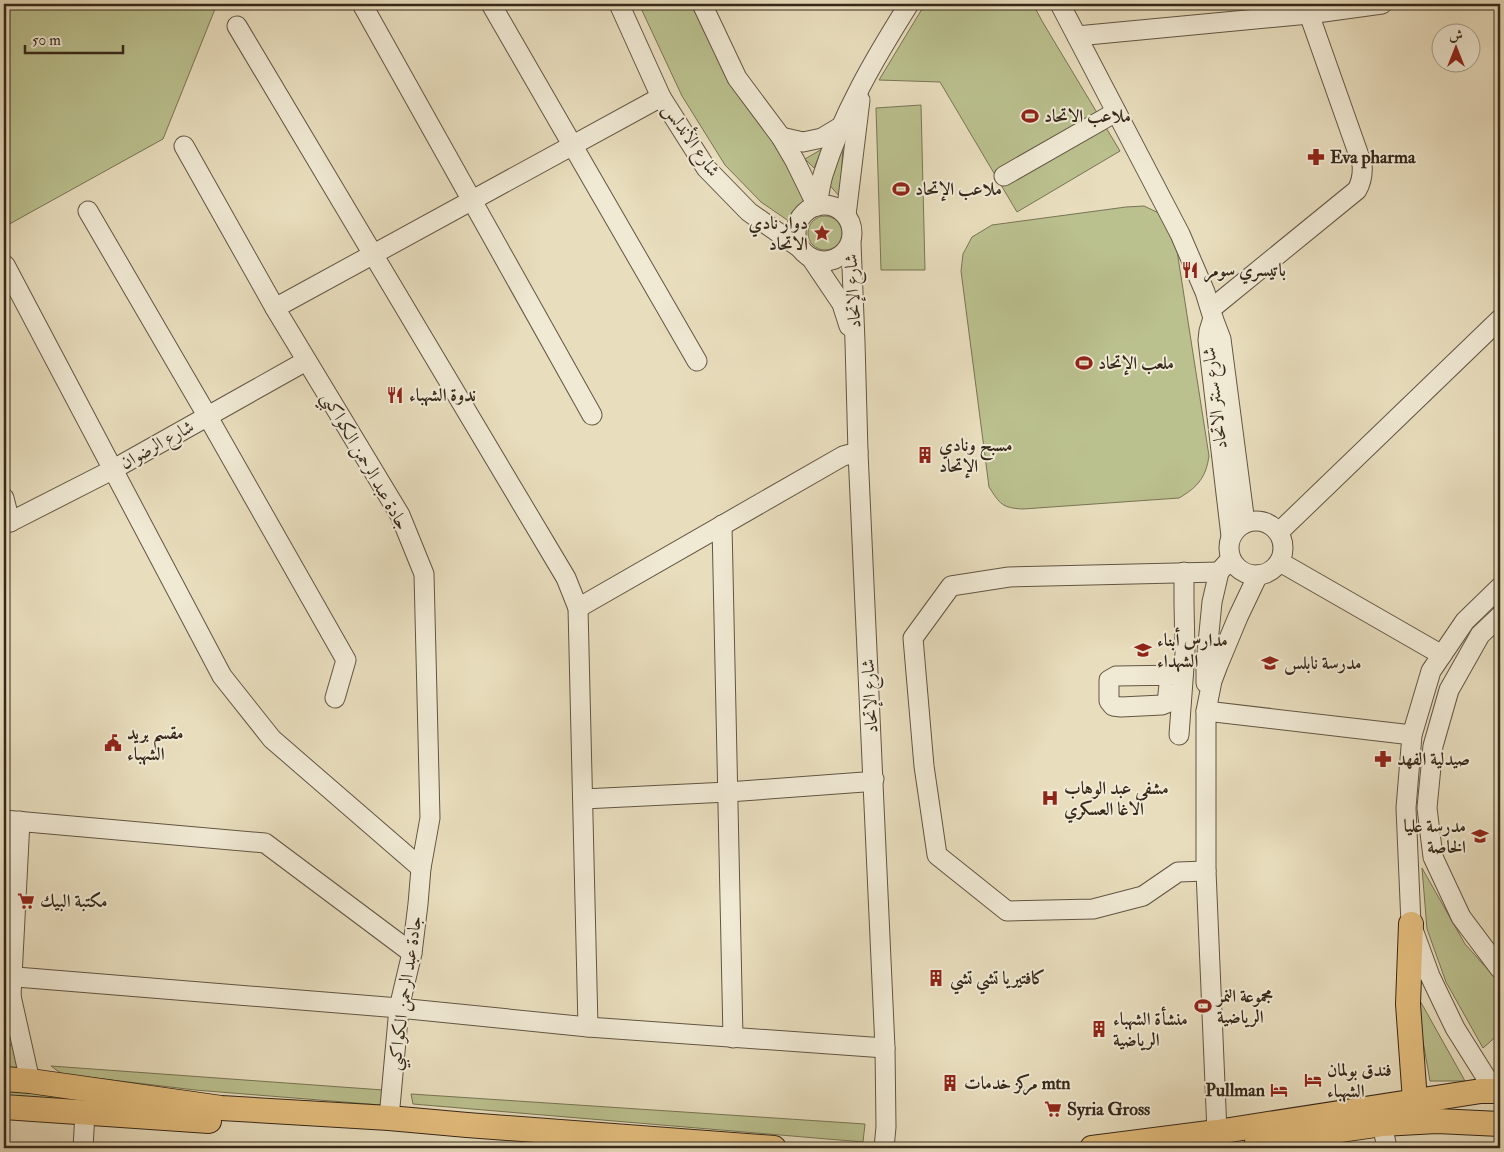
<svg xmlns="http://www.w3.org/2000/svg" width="1504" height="1152" font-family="'IM FELL Double Pica',Amiri,serif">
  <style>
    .green { fill: #bac08e; stroke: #787454 }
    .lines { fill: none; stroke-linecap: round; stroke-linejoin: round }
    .minor-casing { stroke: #625543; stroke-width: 21 }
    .major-casing { stroke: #36281a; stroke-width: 26 }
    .minor { stroke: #f0e9d4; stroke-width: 19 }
    .major { stroke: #e4be7e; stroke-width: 24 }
    .labels { text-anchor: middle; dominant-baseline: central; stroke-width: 4; stroke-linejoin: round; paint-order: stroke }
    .poi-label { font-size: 18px; font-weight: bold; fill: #36281a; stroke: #f0e9d4; text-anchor: start }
    .street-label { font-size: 18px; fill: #36281a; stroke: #f0e9d4 }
  </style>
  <rect width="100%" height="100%" fill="#e8ddbd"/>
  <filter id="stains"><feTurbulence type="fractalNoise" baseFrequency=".004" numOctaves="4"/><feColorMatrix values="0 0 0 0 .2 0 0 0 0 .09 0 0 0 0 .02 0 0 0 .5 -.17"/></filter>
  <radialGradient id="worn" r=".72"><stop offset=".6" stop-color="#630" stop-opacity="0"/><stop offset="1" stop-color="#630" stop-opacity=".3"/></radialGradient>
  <g class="green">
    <path d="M4,4H217L163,139L4,227Z"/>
    <path d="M639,4H691L734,88L789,163L808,202L797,213L793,224L761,202L725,165L682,96Z"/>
    <path d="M925,4H1033L1042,21L1120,151L1017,212L940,82L879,80Z"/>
    <path d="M921,105L925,270H881L876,108Z"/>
    <path d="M844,132L840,197L826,181Z"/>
    <path d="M822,149L814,168L805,159Z"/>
    <path d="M1144,206L1163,215L1173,225L1209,456C1206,477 1198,487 1179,498L1023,509C1002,508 1000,504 989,487L961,271L963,254L972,237L992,225L1126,207Z"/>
    <circle cx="825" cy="233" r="17"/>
    <path d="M1422,868L1465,944L1500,983V1033L1483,1048L1446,982L1427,929Z"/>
    <path d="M1414,990L1465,1081H1430Z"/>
    <path d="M12,1042L22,1071L4,1070V1058Z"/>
    <path d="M51,1066L383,1090L381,1105L195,1090L62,1074Z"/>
    <path d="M4,1090H9L194,1116L4,1102Z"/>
    <path d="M411,1094L865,1124L863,1142L413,1104Z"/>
  </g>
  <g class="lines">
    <g class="minor-casing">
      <g id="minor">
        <path d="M362,4L592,415"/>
        <path d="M491,4L697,361"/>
        <path d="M619,4L661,97L706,168L749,212L800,248"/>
        <path d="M702,4L737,78L781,137L795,161L817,206"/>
        <path d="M1060,4L1180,234L1205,292L1213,318L1221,339L1245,523"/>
        <path d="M237,26L566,578L578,608L588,1027"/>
        <path d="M1077,36L1309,14L1382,4"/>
        <path d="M781,137L803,142L822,138L842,126"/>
        <path d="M184,146L275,308L400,515L424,574L430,818L421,868L418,904L412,953L399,1008L389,1118"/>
        <path d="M1004,176L1116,112"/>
        <circle cx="824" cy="233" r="28"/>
        <path d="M817,206C819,196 820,185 823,175C842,114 875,58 909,4"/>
        <path d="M88,211L208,417L346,660L335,698"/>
        <path d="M846,215L860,100"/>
        <path d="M851,243L855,342L858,452L885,1048L886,1127L884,1148"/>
        <path d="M811,258L842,304L849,326"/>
        <path d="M5,265L222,676L272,739L421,868"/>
        <path d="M275,308L661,97"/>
        <path d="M1211,309L1357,190C1362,181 1363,174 1362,164L1309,14"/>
        <path d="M1213,318L1209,331L1208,340L1231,536"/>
        <path d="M4,498L10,522"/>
        <circle cx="1256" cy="548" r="27"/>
        <path d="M4,523L10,522L112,470L306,361"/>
        <path d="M722,525L733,1038"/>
        <path d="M1279,532L1500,319"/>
        <path d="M1280,562L1442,655"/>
        <path d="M1500,587L1465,621L1431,671L1412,735L1406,808L1411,924L1430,976L1455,1028L1487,1079L1500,1087"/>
        <path d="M578,608L843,456L858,452"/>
        <path d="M1500,616L1480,635L1449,690L1433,746L1427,808L1433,857L1461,917L1500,969"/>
        <path d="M1170,675L1167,703L1162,705L1121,707L1113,706L1109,701V680L1116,676L1183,675"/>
        <path d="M1206,683V664L1212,602L1219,572L1227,563"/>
        <path d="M1206,711L1412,735"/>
        <path d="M1179,735L1185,653L1184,603V572"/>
        <path d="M583,799L728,792L864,782L874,779"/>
        <path d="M4,820L265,843L412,953"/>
        <path d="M1206,871L1178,872L1143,896L1093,909L1007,911L937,855L924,766L913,638L951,586L1009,577L1219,572"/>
        <path d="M4,976L399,1008L588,1027L885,1048"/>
        <path d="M11,996L20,821"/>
        <path d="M4,1016L11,996L30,1081"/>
        <path d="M1382,1124L1387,1148"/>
        <path d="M1217,1132L1206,871V711L1212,681L1218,665L1238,617L1258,575"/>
        <path d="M83,1148L85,1113"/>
      </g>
    </g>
    <g class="major-casing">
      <g id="major">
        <path d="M1411,924L1408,1004L1415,1101"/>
        <path d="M4,1079L30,1081L221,1108L389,1118L467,1125L774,1148"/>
        <path d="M4,1107L209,1121"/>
        <path d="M1257,1142L1382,1124L1437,1121L1500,1124"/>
        <path d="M1092,1148L1217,1132L1481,1091H1500"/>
      </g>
    </g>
    <use href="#minor" class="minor"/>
    <use href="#major" class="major"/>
  </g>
  <defs>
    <g id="stadium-bare" transform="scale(1.35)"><path d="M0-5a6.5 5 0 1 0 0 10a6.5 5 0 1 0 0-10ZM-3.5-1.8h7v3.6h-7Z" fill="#8f2418" stroke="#f0e9d4" stroke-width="2.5" paint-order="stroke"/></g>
    <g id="pharmacy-bare" transform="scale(1.35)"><path d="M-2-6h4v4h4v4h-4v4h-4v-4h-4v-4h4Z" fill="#8f2418" stroke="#f0e9d4" stroke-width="2.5" paint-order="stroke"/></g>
    <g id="sight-bare" transform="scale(1.35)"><path d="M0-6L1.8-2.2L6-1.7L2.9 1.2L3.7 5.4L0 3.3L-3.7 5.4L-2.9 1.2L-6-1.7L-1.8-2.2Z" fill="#8f2418" stroke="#f0e9d4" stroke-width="2.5" paint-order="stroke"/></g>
    <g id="restaurant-bare" transform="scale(1.35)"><path d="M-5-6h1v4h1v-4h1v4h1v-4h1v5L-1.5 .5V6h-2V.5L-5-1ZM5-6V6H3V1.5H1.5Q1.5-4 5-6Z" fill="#8f2418" stroke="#f0e9d4" stroke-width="2.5" paint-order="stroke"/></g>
    <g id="building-bare" transform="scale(1.35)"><path d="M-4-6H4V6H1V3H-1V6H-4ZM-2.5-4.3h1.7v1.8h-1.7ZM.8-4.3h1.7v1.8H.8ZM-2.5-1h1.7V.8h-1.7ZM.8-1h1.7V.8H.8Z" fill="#8f2418" stroke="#f0e9d4" stroke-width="2.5" paint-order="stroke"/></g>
    <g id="school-bare" transform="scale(1.35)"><path d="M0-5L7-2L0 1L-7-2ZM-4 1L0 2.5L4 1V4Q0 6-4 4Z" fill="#8f2418" stroke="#f0e9d4" stroke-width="2.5" paint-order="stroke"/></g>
    <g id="civic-bare" transform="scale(1.35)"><path d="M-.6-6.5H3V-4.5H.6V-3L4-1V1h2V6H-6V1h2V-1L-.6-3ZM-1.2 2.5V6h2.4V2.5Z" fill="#8f2418" stroke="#f0e9d4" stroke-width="2.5" paint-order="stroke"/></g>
    <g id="hospital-bare" transform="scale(1.35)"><path d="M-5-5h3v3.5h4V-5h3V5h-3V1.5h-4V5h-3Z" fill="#8f2418" stroke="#f0e9d4" stroke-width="2.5" paint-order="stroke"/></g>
    <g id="supermarket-bare" transform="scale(1.35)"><path d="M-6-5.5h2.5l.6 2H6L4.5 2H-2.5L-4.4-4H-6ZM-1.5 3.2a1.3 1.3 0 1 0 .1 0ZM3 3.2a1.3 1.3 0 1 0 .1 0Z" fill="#8f2418" stroke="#f0e9d4" stroke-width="2.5" paint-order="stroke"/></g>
    <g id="hotel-bare" transform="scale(1.35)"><path d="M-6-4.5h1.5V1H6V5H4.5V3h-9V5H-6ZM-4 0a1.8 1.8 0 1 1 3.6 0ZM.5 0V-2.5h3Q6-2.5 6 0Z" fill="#8f2418" stroke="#f0e9d4" stroke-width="2.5" paint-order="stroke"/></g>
  </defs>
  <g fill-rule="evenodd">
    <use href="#stadium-bare" x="1030" y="116"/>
    <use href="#pharmacy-bare" x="1316" y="157"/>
    <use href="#stadium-bare" x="901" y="189"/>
    <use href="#sight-bare" x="822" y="233"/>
    <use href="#restaurant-bare" x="1190" y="270"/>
    <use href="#stadium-bare" x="1084" y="363"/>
    <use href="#restaurant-bare" x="395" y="395"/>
    <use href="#building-bare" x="925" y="455"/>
    <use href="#school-bare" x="1143" y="650"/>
    <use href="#school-bare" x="1270" y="663"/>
    <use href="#civic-bare" x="113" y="743"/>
    <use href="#pharmacy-bare" x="1383" y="759"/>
    <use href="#hospital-bare" x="1050" y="798"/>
    <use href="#school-bare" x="1480" y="836"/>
    <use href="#supermarket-bare" x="26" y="901"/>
    <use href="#building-bare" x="936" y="978"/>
    <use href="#stadium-bare" x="1203" y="1006"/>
    <use href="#building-bare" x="1099" y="1029"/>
    <use href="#hotel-bare" x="1313" y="1080"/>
    <use href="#building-bare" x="950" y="1083"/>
    <use href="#hotel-bare" x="1279" y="1090"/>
    <use href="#supermarket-bare" x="1053" y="1109"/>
  </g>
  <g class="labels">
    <g class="poi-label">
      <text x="1044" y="116">ملاعب الاتحاد</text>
      <text x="1330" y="157">Eva pharma</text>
      <text x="915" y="189">ملاعب الإتحاد</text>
      <text x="808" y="223" text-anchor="end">دوار نادي<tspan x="808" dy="21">الاتحاد</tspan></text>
      <text x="1204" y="270">باتيسري سومر</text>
      <text x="1098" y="363">ملعب الإتحاد</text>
      <text x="409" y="395">ندوة الشهباء</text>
      <text x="939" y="445">مسبح ونادي<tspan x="939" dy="21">الإتحاد</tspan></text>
      <text x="1157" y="640">مدارس أبناء<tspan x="1157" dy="21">الشهداء</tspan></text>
      <text x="1284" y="663">مدرسة نابلس</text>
      <text x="127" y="733">مقسم بريد<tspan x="127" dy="21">الشهباء</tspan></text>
      <text x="1397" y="759">صيدلية الفهد</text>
      <text x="1064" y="788">مشفى عبد الوهاب<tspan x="1064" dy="21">الاغا العسكري</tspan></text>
      <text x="1466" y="826" text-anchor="end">مدرسة عليا<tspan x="1466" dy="21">الخاصة</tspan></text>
      <text x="40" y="901">مكتبة البيك</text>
      <text x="950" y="978">كافتيريا تشي تشي</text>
      <text x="1217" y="996">مجموعة النمر<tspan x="1217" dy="21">الرياضية</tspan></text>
      <text x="1113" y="1019">منشأة الشهباء<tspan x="1113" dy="21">الرياضية</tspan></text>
      <text x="1327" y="1070">فندق بولمان<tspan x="1327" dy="21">الشهباء</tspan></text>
      <text x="964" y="1083">مركز خدمات mtn</text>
      <text x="1265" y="1090" text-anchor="end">Pullman</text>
      <text x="1067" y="1109">Syria Gross</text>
    </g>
    <g class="street-label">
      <text transform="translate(691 140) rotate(55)">شارع الأندلس</text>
      <text transform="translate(853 291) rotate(-93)">شارع الإتحاد</text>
      <text transform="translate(1215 398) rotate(-97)">شارع سنتر الاتحاد</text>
      <text transform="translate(157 445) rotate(-29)">شارع الرضوان</text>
      <text transform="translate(365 461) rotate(60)">جادة عبد الرحمن الكواكبي</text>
      <text transform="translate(870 696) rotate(-93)">شارع الإتحاد</text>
      <text transform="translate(405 993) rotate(-82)">جادة عبد الرحمن الكواكبي</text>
    </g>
  </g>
  <rect width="1504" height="1152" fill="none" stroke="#e8ddbd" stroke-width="20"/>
  <rect x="5" y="5" width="1494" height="1142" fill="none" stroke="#36281a" stroke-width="2.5"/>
  <rect x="10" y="10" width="1484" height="1132" fill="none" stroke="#36281a"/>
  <g transform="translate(1456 48)"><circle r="24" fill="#f0e9d4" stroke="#a69c8a"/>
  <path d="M0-4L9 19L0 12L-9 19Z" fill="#8f2418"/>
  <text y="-8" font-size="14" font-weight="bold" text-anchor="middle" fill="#36281a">ش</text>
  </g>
  <path d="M25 45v8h98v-8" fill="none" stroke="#36281a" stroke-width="2.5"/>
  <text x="32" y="45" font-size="15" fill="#36281a" stroke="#f0e9d4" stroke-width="4" paint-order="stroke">50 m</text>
  <rect width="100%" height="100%" filter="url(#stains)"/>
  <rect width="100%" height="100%" fill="url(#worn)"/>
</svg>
